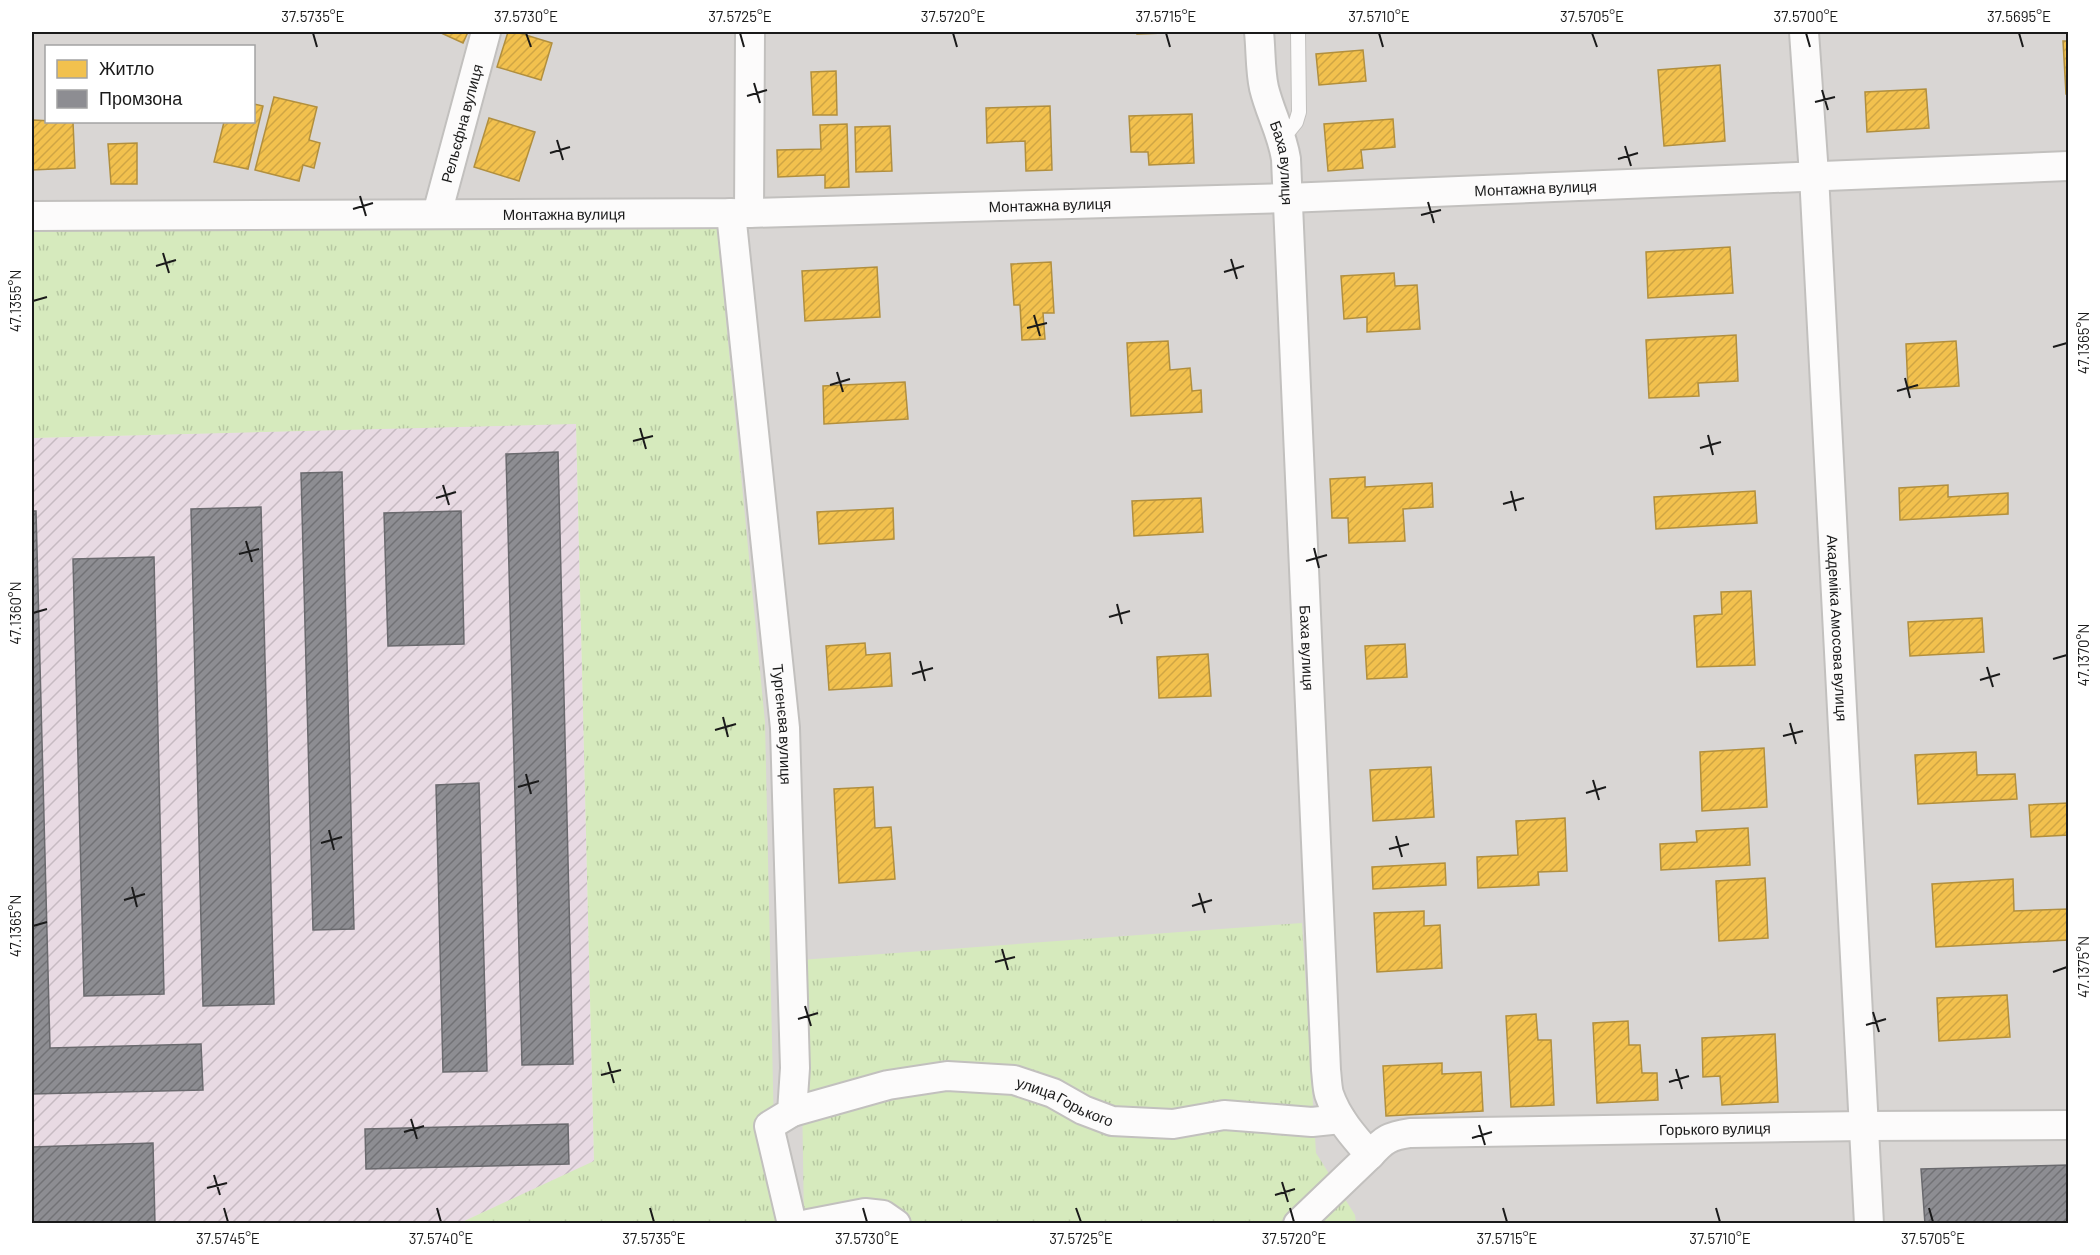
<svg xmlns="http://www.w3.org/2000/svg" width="2100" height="1255" font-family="Barlow,sans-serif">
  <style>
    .residential { fill: #d9d6d4; fill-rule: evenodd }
    .industrial { fill: url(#industrial-furrows) }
    .grass { fill: url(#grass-tufts) }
    .homes { fill: url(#homes-hatch); stroke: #b18f3e; stroke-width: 1.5 }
    .industry { fill: url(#industry-hatch); stroke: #6a6a6e; stroke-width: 1.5 }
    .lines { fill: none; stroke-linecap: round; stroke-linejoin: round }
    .lane-casing { stroke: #c2c0be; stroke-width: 16 }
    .street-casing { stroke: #c2c0be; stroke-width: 32 }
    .lane { stroke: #fcfbfb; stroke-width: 14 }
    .street { stroke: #fcfbfb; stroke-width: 28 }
    .ticks { fill: none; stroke: #1a1a1a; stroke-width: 2 }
    .labels { text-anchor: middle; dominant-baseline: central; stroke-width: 6; stroke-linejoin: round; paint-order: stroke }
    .street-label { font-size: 15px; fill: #1a1a1a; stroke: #fff }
    .neatline { fill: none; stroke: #1a1a1a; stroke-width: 2 }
    .ticks-label { font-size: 15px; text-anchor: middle; fill: #1a1a1a }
  </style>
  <defs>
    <pattern id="industrial-furrows" width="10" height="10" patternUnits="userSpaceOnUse" patternTransform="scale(1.5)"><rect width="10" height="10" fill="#e8dae3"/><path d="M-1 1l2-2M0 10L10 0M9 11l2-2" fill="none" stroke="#c6bac2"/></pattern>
    <pattern id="grass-tufts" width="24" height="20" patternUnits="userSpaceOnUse" patternTransform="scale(1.5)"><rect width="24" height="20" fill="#d6eabd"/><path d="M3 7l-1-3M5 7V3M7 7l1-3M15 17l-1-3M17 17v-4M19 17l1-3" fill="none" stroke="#b7c8a2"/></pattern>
    <pattern id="homes-hatch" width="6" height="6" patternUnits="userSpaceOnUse" patternTransform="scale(1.5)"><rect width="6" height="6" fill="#f2c14e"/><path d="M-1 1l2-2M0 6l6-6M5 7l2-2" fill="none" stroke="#cfa544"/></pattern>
    <pattern id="industry-hatch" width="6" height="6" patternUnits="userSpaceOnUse" patternTransform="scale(1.5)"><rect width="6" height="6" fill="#8d8d92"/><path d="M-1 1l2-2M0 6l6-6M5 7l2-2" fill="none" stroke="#727276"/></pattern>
  </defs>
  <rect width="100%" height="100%" fill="#eae7e2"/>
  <path class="residential" d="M32,32H2068V1223H776L717,229L32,230ZM46,46H254V122H46Z"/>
  <path class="industrial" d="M576,423L594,1162L460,1223H32V438Z"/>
  <g class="grass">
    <path d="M717,228L765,722L776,1223H460L594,1161L576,424L32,438V230Z"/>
    <path d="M1302,923L1316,1153L1355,1215L1356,1223H804L800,960Z"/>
  </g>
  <g class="homes">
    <path d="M439,32H468L463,43Z"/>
    <path d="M508,32H516L552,43L541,80L497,67Z"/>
    <path d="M1137,32H1194L1137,34Z"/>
    <path d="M2063,41H2068V94H2066Z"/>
    <path d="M1363,50L1366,81L1319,85L1316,54Z"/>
    <path d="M1720,65L1725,141L1664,146L1658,70Z"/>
    <path d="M836,71L837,115H813L811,72Z"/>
    <path d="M1926,89L1929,128L1867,132L1865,92Z"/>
    <path d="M274,97L317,107L309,140L320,143L314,168L303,165L299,181L255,170Z"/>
    <path d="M254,104L263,106L248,169L214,162L224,122H254Z"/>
    <path d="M1050,106L1052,170L1026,171L1025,141L987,143L986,108Z"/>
    <path d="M1192,114L1194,163L1149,165L1148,152H1131L1129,116Z"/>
    <path d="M489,118L535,132L519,181L474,167Z"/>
    <path d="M1393,119L1395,147L1361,150L1363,168L1328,171L1324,124Z"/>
    <path d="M32,120L73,122L75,168L32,170Z"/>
    <path d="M847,124L849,187L825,188V175L778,177L777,150L821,149L820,125Z"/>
    <path d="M890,126L892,171L856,172L855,127Z"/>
    <path d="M137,143V184H111L108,144Z"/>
    <path d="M1730,247L1733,293L1648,298L1646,252Z"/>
    <path d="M1051,262L1054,313H1043L1045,339L1022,340L1020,305H1014L1011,264Z"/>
    <path d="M877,267L880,317L805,321L802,271Z"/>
    <path d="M1394,273L1395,286L1417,285L1420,329L1367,332V317L1344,319L1341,276Z"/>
    <path d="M1736,335L1738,381L1698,383L1699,396L1649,398L1646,340Z"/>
    <path d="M1168,341L1170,370L1190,368L1192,391L1201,390L1202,412L1131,416L1127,343Z"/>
    <path d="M1956,341L1959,386L1908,389L1906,344Z"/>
    <path d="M905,382L908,419L824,424L823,386Z"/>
    <path d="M1365,477V487L1432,483L1433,507L1403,509L1405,541L1349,543L1348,518H1332L1330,479Z"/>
    <path d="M1948,485V497L2008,493V514L1900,520L1899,488Z"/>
    <path d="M1755,491L1757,523L1656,529L1654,497Z"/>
    <path d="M1201,498L1203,532L1134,536L1132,501Z"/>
    <path d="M893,508L894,539L819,544L817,512Z"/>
    <path d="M1751,591L1755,665L1697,667L1694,616L1722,614L1721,592Z"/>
    <path d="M1982,618L1984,652L1910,656L1908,622Z"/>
    <path d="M865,643L866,655L890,653L892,686L829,690L826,646Z"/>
    <path d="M1405,644L1407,677L1367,679L1365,646Z"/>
    <path d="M1208,654L1211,696L1159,698L1157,657Z"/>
    <path d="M1764,748L1767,807L1702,811L1700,752Z"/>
    <path d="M1976,752L1977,775L2015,774L2017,799L1918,804L1915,755Z"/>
    <path d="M1431,767L1434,817L1373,821L1370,770Z"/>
    <path d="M873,787L875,828L891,827L895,879L839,883L834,789Z"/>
    <path d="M2068,803V835L2031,837L2029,805Z"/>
    <path d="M1565,818L1567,871L1538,872L1539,885L1478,888L1477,857L1518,855L1516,821Z"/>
    <path d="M1748,828L1750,865L1661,870L1660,844L1697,842L1696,831Z"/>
    <path d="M1445,863L1446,885L1373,889L1372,867Z"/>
    <path d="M1765,878L1768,938L1719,941L1716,881Z"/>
    <path d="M2013,879L2014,911L2068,909V940L1936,947L1932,884Z"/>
    <path d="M1424,911V926L1440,925L1442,968L1377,972L1374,913Z"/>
    <path d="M2007,995L2010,1037L1939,1041L1937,998Z"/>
    <path d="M1536,1014L1538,1040H1551L1554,1105L1511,1107L1506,1016Z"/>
    <path d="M1628,1021L1629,1045H1640L1642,1073H1657L1658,1100L1597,1103L1593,1023Z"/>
    <path d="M1775,1034L1778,1102L1722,1105L1720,1076L1703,1077L1702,1038Z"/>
    <path d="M1442,1063V1074L1481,1072L1483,1111L1386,1116L1383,1066Z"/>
  </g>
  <g class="industry">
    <path d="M558,452L573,1064L522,1065L506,454Z"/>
    <path d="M342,472L354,929L313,930L301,473Z"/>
    <path d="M261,507L274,1004L203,1006L191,509Z"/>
    <path d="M32,511H36L50,1048L201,1044L203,1090L32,1094Z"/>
    <path d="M461,511L464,644L388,646L384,513Z"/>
    <path d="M154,557L164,994L84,996L73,559Z"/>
    <path d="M479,783L487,1071L443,1072L436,785Z"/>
    <path d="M568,1124L569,1164L366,1169L365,1129Z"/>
    <path d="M153,1143L155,1224H32V1147Z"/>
    <path d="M2068,1165V1224H1925L1921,1169Z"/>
  </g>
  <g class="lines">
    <g class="lane-casing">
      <path id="lane" d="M1283,138L1296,122L1299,112L1298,32"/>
    </g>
    <g class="street-casing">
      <g id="street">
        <path id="s1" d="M1259,32C1261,50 1260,70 1264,88C1270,113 1282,133 1286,159L1326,1070C1327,1078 1327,1087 1329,1094C1337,1118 1354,1137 1370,1155L1298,1224"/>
        <path id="s2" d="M1804,32L1814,175L1869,1224"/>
        <path id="s3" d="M731,213L785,728L795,1068L792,1112L769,1126L792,1224"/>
        <path d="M749,213L750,32"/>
        <path id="s4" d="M437,214L486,32"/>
        <path id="s5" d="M32,216L749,213L1287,198L2068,166"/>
        <path id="s6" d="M792,1112L888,1085L947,1076L1014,1080L1053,1093L1083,1110L1112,1121L1173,1124L1224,1115L1312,1122L1341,1119"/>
        <path id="s7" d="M1370,1155C1384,1139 1390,1136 1410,1133L1864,1126L2068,1125"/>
        <path d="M808,1224L865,1213L883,1215L896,1224"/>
      </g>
    </g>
    <use href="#lane" class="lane"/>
    <use href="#street" class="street"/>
  </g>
  <path class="ticks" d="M313,33L317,47M526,33L531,47M740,33L744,47M953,33L957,47M1166,33L1170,47M1379,33L1383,47M1592,33L1597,47M1806,33L1810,47M2019,33L2023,47M754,83L760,103M1822,90L1828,110M747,96L767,90M1815,102L1835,97M557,140L563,160M1625,146L1631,166M550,153L570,147M1618,159L1638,153M360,196L366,216M1428,202L1434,223M353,209L373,203M1421,215L1441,210M163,253L169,273M1231,259L1237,279M156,266L176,260M1224,272L1244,266M33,301L47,297M1034,315L1040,336M1027,328L1047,323M2053,347L2067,343M837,372L843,392M1905,378L1910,398M830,385L850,379M1897,391L1918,385M640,428L646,449M1708,435L1713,455M633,441L653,436M1700,448L1721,442M443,485L449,505M1511,491L1516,511M436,498L456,492M1503,504L1524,498M246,541L252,562M1314,548L1319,568M239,554L259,549M1306,561L1327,555M1117,604L1122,624M33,613L47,609M1109,617L1130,611M2053,659L2067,655M920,661L925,681M1987,667L1993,687M912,674L933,668M1980,680L2000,674M723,717L728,737M1790,723L1796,744M715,730L736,724M1783,736L1803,731M526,774L531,794M1593,780L1599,800M518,787L539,781M1586,793L1606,787M329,830L334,850M1396,836L1402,857M321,843L342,837M1389,849L1409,844M132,887L137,907M1199,893L1205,913M124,900L145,894M1192,906L1212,900M33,926L47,922M1002,949L1008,970M995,962L1015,957M2053,972L2067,967M805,1006L811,1026M1873,1012L1879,1032M798,1019L818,1013M1866,1025L1886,1019M608,1062L614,1083M1676,1069L1682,1089M601,1075L621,1070M1669,1082L1689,1076M411,1119L417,1139M1479,1125L1485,1145M404,1132L424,1126M1472,1138L1492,1132M214,1175L220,1195M1282,1182L1288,1202M207,1188L227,1183M1275,1195L1295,1189M224,1208L228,1222M437,1208L441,1222M650,1208L654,1222M863,1208L867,1222M1076,1208L1081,1222M1290,1208L1294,1222M1503,1208L1507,1222M1716,1208L1720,1222M1929,1208L1933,1222"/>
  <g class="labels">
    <g class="street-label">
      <text stroke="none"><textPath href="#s4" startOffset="94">Рельєфна вулиця</textPath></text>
      <text stroke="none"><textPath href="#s1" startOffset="134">Баха вулиця</textPath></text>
      <text stroke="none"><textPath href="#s5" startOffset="1504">Монтажна вулиця</textPath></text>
      <text stroke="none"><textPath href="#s5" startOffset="1018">Монтажна вулиця</textPath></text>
      <text stroke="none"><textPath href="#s5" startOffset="532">Монтажна вулиця</textPath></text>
      <text stroke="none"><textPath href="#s2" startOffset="597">Академіка Амосова вулиця</textPath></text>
      <text stroke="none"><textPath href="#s1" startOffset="620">Баха вулиця</textPath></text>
      <text stroke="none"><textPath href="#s3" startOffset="514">Тургенєва вулиця</textPath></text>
      <text stroke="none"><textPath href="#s6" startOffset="282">улица Горького</textPath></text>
      <text stroke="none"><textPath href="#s7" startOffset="352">Горького вулиця</textPath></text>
    </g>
  </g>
  <rect width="2100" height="1255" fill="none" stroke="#ffffff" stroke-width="66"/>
  <rect x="45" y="45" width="210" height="78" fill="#ffffff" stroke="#a3a3a3" stroke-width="1.5"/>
  <rect x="57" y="60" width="30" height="18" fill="#f2c14e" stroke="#a3a3a3" stroke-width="1.5"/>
  <text x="99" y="75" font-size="18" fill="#1a1a1a">Житло</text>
  <rect x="57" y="90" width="30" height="18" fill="#8d8d92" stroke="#a3a3a3" stroke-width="1.5"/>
  <text x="99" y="105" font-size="18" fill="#1a1a1a">Промзона</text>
  <rect x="33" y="33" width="2034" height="1189" class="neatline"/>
  <g class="ticks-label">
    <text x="313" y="22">37.5735°E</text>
    <text x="526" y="22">37.5730°E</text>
    <text x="740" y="22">37.5725°E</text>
    <text x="953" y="22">37.5720°E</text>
    <text x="1166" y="22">37.5715°E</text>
    <text x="1379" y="22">37.5710°E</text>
    <text x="1592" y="22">37.5705°E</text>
    <text x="1806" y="22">37.5700°E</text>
    <text x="2019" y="22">37.5695°E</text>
    <text transform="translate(16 301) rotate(-90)" y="5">47.1355°N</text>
    <text transform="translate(2084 343) rotate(-90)" y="5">47.1365°N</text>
    <text transform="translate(16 613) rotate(-90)" y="5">47.1360°N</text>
    <text transform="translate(2084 655) rotate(-90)" y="5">47.1370°N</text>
    <text transform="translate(16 926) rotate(-90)" y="5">47.1365°N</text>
    <text transform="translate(2084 967) rotate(-90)" y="5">47.1375°N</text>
    <text x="228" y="1244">37.5745°E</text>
    <text x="441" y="1244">37.5740°E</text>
    <text x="654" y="1244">37.5735°E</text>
    <text x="867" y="1244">37.5730°E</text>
    <text x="1081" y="1244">37.5725°E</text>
    <text x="1294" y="1244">37.5720°E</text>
    <text x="1507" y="1244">37.5715°E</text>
    <text x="1720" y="1244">37.5710°E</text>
    <text x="1933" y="1244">37.5705°E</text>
  </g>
</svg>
